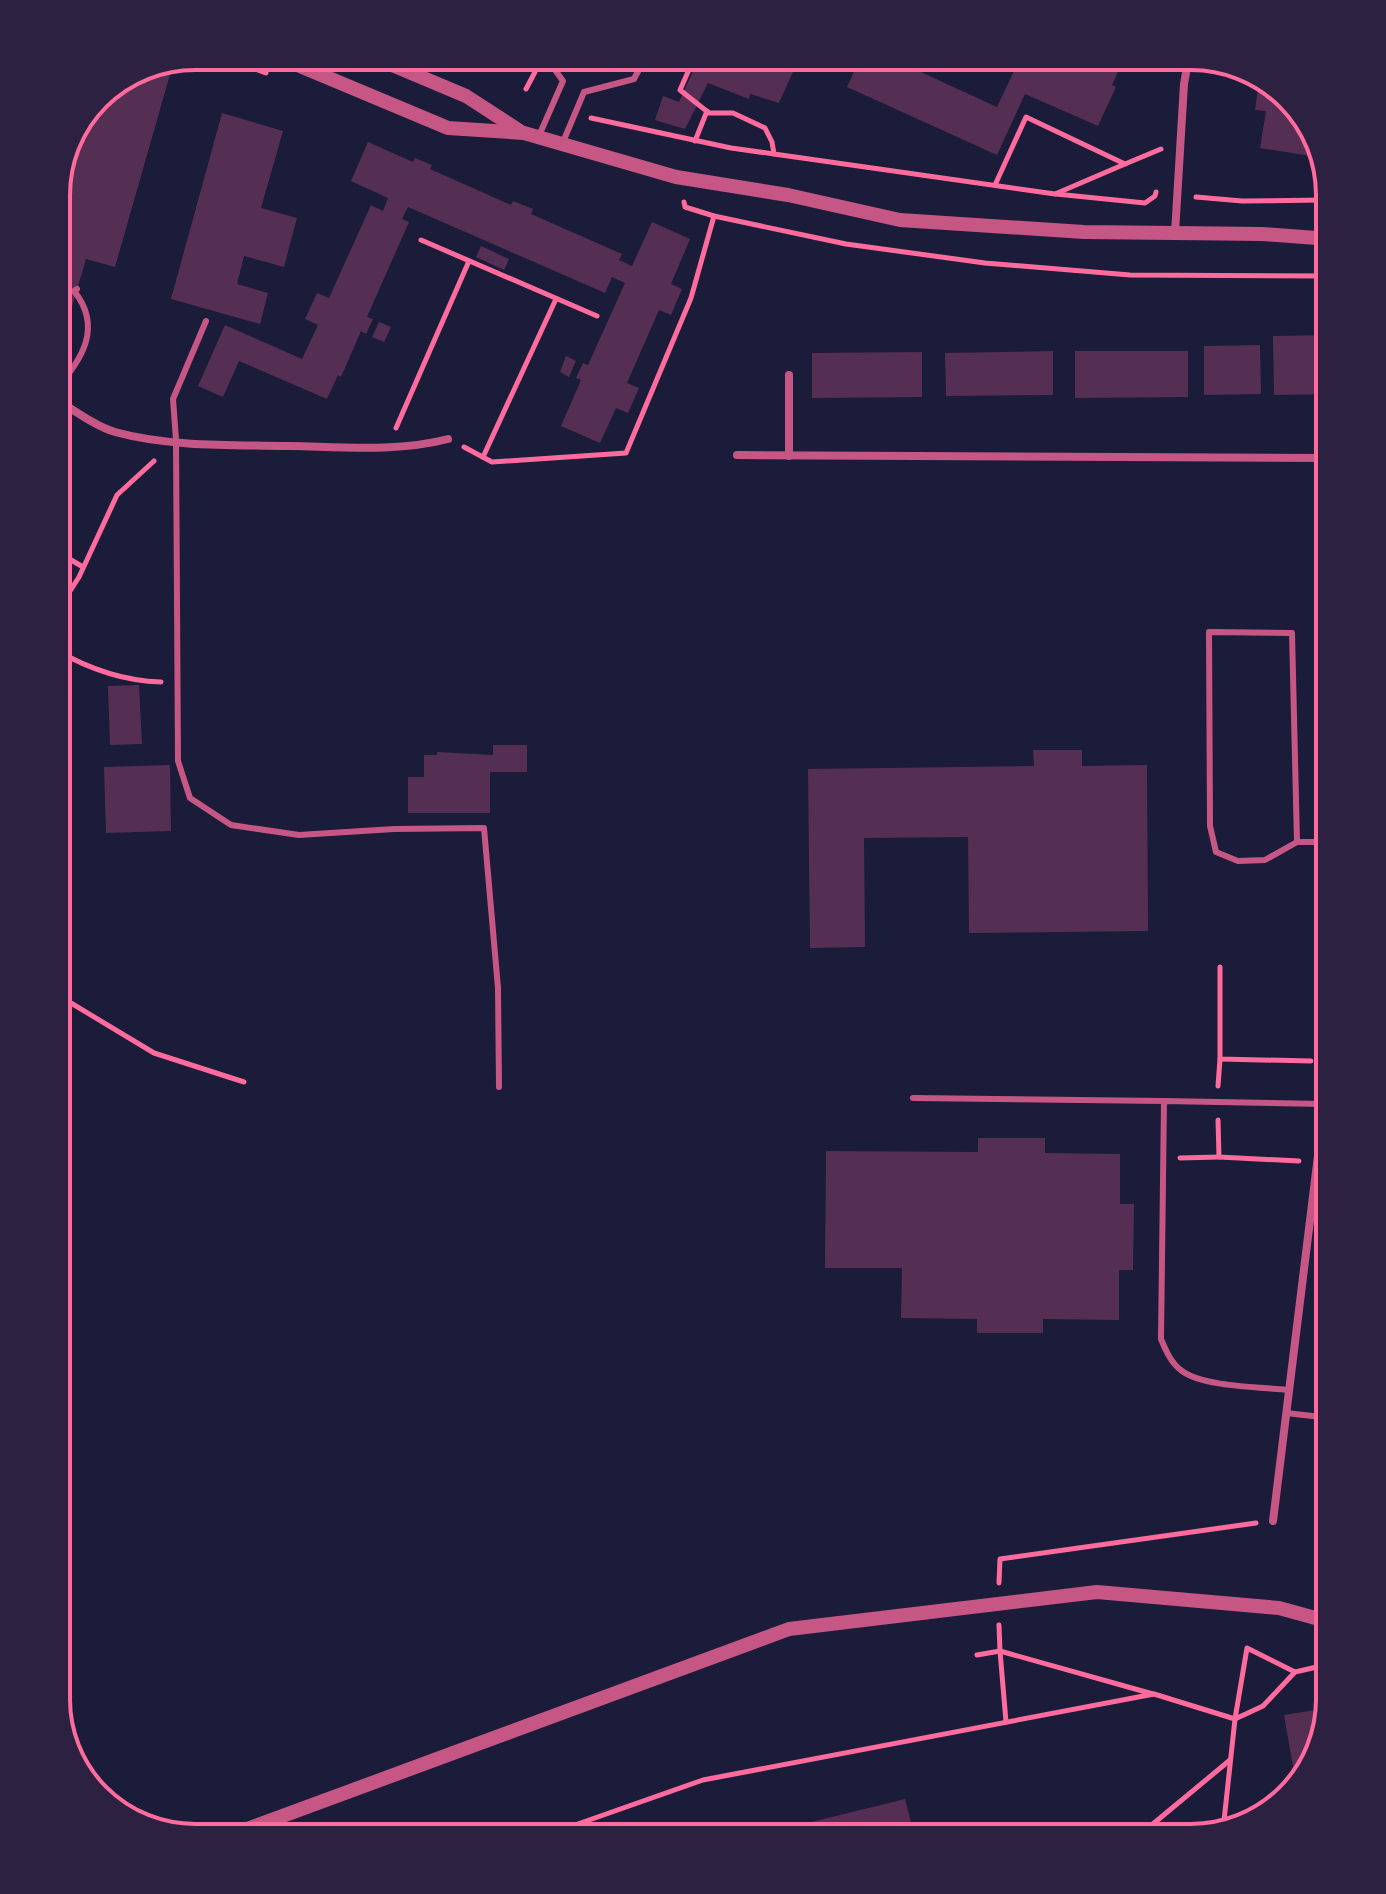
<svg xmlns="http://www.w3.org/2000/svg" width="1386" height="1894" font-family="Poppins,sans-serif">
  <style>
    .building { fill: #542f53 }
    .lines { fill: none; stroke-linecap: round; stroke-linejoin: round }
    .path { stroke: #ff6b9d; stroke-width: 5 }
    .service { stroke: #c65784; stroke-width: 6 }
    .minor { stroke: #c65784; stroke-width: 8 }
    .tertiary { stroke: #c65784; stroke-width: 14 }
    .rim { fill: none; stroke: #ff6b9d; stroke-width: 4 }
  </style>
  <rect width="100%" height="100%" fill="#1b1b3a"/>
  <g class="building">
    <path d="M700,56H800L779,103L750,94L749,99L708,83L685,129L655,120L663,96L679,102Z"/>
    <path d="M861,56H886L997,107L1021,56H1046L1072,68L1077,56H1125L1112,85L1116,87L1098,126L1025,94L997,155L847,87Z"/>
    <path d="M173,64L115,267L86,259L71,310L56,306V185L71,133L103,91Z"/>
    <path d="M1260,75L1311,125L1318,151L1317,157L1260,148L1266,111L1255,110Z"/>
    <path d="M222,113L283,131L261,208L297,218L284,267L244,256L237,284L268,293L260,324L171,299Z"/>
    <path d="M368,142L413,162L415,158L432,165L430,169L511,205L513,201L533,209L531,214L622,254L619,260L632,266L652,222L690,239L671,284L682,289L671,315L659,310L627,383L639,388L628,413L616,408L600,443L561,426L581,380L576,378L583,363L588,365L625,283L612,277L605,293L408,207L402,219L409,222L367,317L373,319L366,334L361,331L341,377L338,375L327,399L239,361L223,397L198,386L225,325L302,359L318,325L305,319L317,293L329,298L371,205L383,211L388,198L351,181Z"/>
    <path d="M481,246L509,259L504,270L476,257Z"/>
    <path d="M379,322L391,327L384,342L372,337Z"/>
    <path d="M1330,335V394L1274,395L1273,336Z"/>
    <path d="M1260,345L1261,394L1204,395V346Z"/>
    <path d="M1053,351V395L946,396L945,353Z"/>
    <path d="M1075,351H1188V397L1075,398Z"/>
    <path d="M922,352V397L812,398V353Z"/>
    <path d="M566,356L576,361L569,377L560,372Z"/>
    <path d="M139,685L142,744L110,745L108,686Z"/>
    <path d="M493,745H527V772H490V813H408V777H424V755H437V752L493,755Z"/>
    <path d="M1033,750H1082V766L1147,765L1148,931L969,933L968,837L864,838L865,947L810,948L808,769L1034,766Z"/>
    <path d="M170,765L171,831L106,833L104,767Z"/>
    <path d="M978,1138H1045V1153L1120,1154V1204H1134L1133,1270H1119V1320L1043,1319V1333H977V1319L901,1318L902,1268H825L826,1151L978,1152Z"/>
    <path d="M1328,1708L1312,1768L1296,1784L1284,1715Z"/>
    <path d="M905,1799L915,1838H790L787,1828Z"/>
  </g>
  <g class="lines">
    <g class="path">
      <path d="M695,56L680,90L709,113H733L765,128L772,142L774,154L1055,194L1125,164L1026,117L995,185"/>
      <path d="M225,58L266,73"/>
      <path d="M526,89L535,72"/>
      <path d="M591,118L731,148L774,154"/>
      <path d="M695,141L707,111"/>
      <path d="M1125,164L1161,149"/>
      <path d="M1056,194L1145,203L1155,196L1156,192"/>
      <path d="M1196,197L1242,201L1323,200"/>
      <path d="M684,202L685,207L714,216L846,244L985,263L1130,275L1325,276"/>
      <path d="M1323,216V200L1330,199"/>
      <path d="M421,240L597,316"/>
      <path d="M396,428L469,261"/>
      <path d="M464,447L492,462L626,453L691,298L714,216"/>
      <path d="M483,457L556,299"/>
      <path d="M56,551L83,567"/>
      <path d="M56,613L79,577L117,495L154,461"/>
      <path d="M56,650C89,669 122,681 161,682"/>
      <path d="M1220,967V1059L1311,1061"/>
      <path d="M56,994L154,1053L244,1082"/>
      <path d="M1218,1086L1220,1059"/>
      <path d="M1218,1120L1219,1157L1299,1161"/>
      <path d="M1180,1158L1219,1157"/>
      <path d="M999,1583L1000,1559L1256,1523"/>
      <path d="M977,1655L1000,1651L999,1625"/>
      <path d="M1006,1722L1000,1651L1153,1694"/>
      <path d="M1223,1830L1235,1719L1247,1648L1295,1672"/>
      <path d="M538,1838L703,1780L1154,1694L1235,1719L1263,1706L1295,1672L1330,1664"/>
      <path d="M1136,1838L1230,1760"/>
    </g>
    <g class="service">
      <path d="M538,138L563,81L545,56"/>
      <path d="M563,142L584,92L634,79L646,56"/>
      <path d="M206,321L173,399L176,440L178,761L190,798L231,825L299,835L394,829L484,828L498,988L499,1087"/>
      <path d="M56,389C82,360 103,327 74,291L77,289"/>
      <path d="M1297,842L1292,633L1209,632L1210,826L1216,852L1238,861L1265,860L1297,842H1330"/>
      <path d="M913,1098L1164,1101"/>
      <path d="M1289,1390C1261,1387 1204,1387 1182,1371C1171,1363 1166,1351 1161,1339L1164,1101L1324,1104"/>
      <path d="M1286,1413L1330,1418"/>
    </g>
    <g class="minor">
      <path d="M1175,233L1184,84L1189,56"/>
      <path d="M789,375V456"/>
      <path d="M56,399C74,410 95,426 115,432C169,447 234,445 291,446C342,447 399,452 448,439"/>
      <path d="M737,455L1330,458"/>
      <path d="M1273,1521L1330,1058"/>
    </g>
    <g class="tertiary">
      <path d="M284,56L300,66L448,128L524,133L676,177L788,195L900,220L1084,232L1263,234L1330,239"/>
      <path d="M371,56L466,96L520,131"/>
      <path d="M223,1838L789,1629L1097,1592L1279,1608L1330,1622"/>
    </g>
  </g>
  <path d="M0 0H1386V1894H0ZM195 70H1191A125 125 0 0 1 1316 195V1699A125 125 0 0 1 1191 1824H195A125 125 0 0 1 70 1699V195A125 125 0 0 1 195 70Z" fill="#2d2142" fill-rule="evenodd"/>
  <path class="rim" d="M195 70H1191A125 125 0 0 1 1316 195V1699A125 125 0 0 1 1191 1824H195A125 125 0 0 1 70 1699V195A125 125 0 0 1 195 70Z"/>
</svg>
